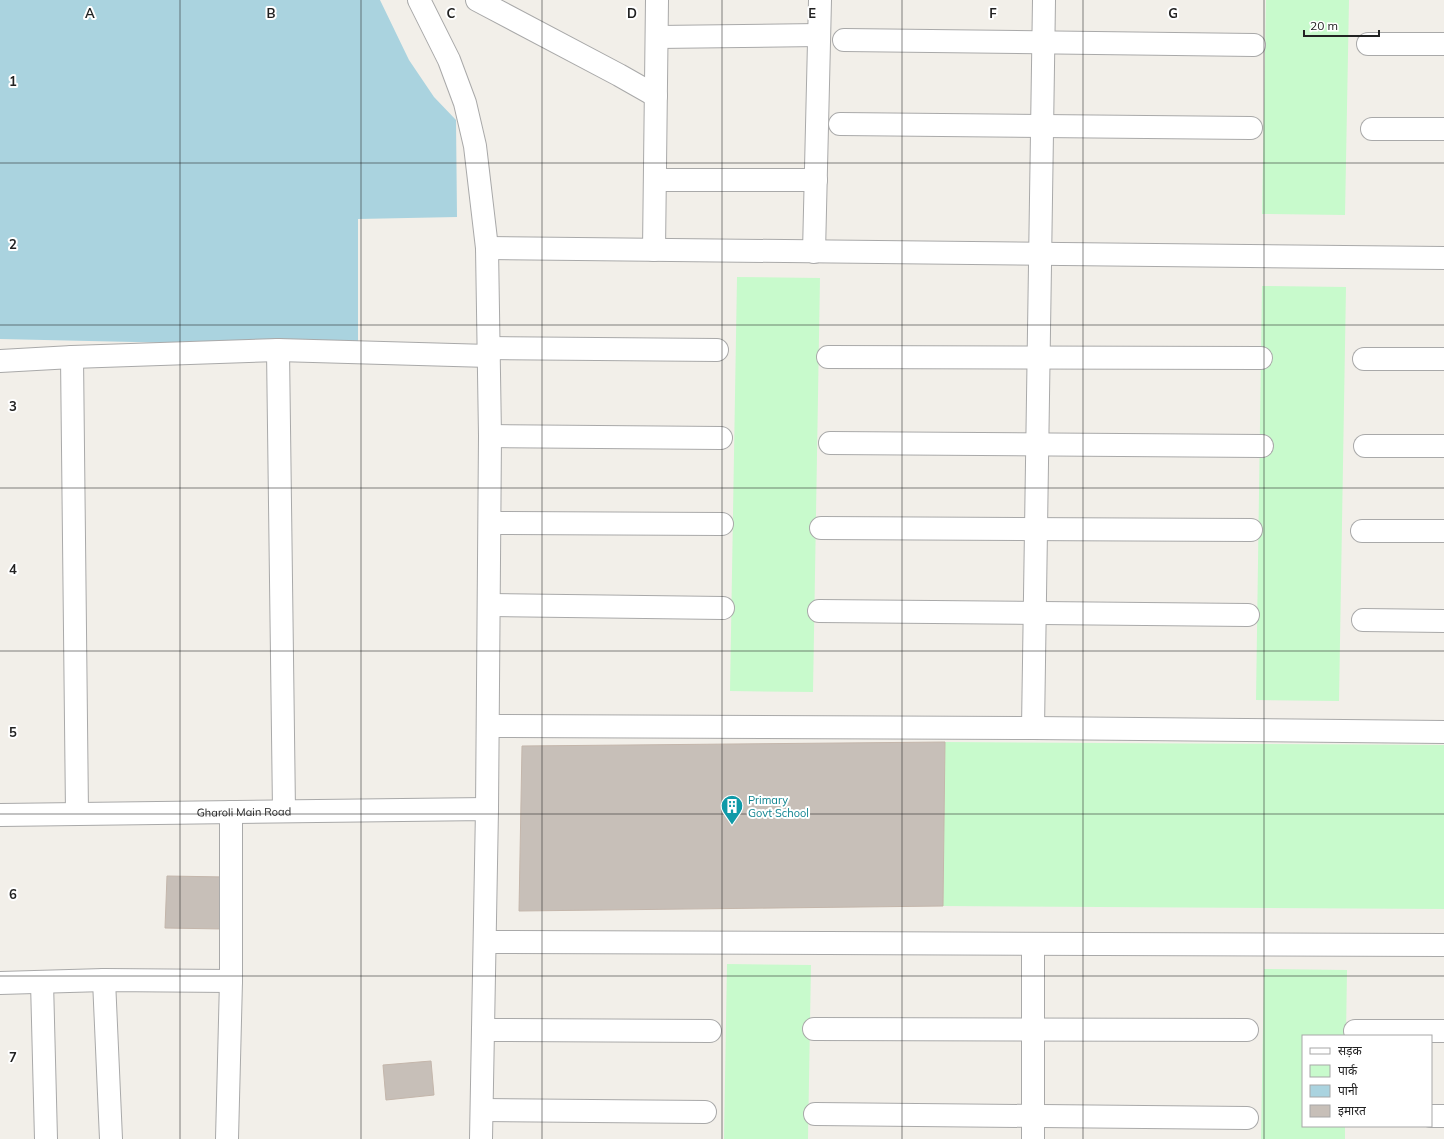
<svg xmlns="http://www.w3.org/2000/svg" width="1444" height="1139" font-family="Mulish,'Noto Sans Devanagari',sans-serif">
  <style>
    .park { fill: #c8facc }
    .water { fill: #aad3df }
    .building { fill: #c7bfb8; stroke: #c4b6ab }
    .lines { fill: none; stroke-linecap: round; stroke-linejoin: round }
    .minor-casing { stroke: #a9a9a9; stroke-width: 24 }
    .tertiary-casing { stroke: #a9a9a9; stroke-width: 24 }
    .minor { stroke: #fff; stroke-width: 22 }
    .tertiary { stroke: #fff; stroke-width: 22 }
    .grid { fill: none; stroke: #222; stroke-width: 1; stroke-opacity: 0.55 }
    .labels { text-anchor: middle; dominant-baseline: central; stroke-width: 4; stroke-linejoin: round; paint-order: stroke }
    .culture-label { font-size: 11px; fill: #0d838f; stroke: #fff; text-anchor: start }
    .street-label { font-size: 11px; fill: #222; stroke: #fff }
    .grid-label { font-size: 13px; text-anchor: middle; font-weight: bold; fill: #222; stroke: #fff; stroke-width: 4; stroke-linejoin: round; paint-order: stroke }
  </style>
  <rect width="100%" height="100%" fill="#f2efe9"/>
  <g class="park">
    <path d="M1266,0H1349L1345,215L1262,214Z"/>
    <path d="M737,277L820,278L813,692L730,691Z"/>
    <path d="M1262,286L1346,287L1339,701L1256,700Z"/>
    <path d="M945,742L1444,745V909L943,906Z"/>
    <path d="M727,964L811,965L808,1139H724Z"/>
    <path d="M1264,969L1347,970L1346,1036H1303V1126H1345V1139H1261Z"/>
  </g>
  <path class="water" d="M0,0H380L409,60L434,97L456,120L457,217L358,219V347L0,339Z"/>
  <g class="building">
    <path d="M945,742L943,906L519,911L522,746Z"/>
    <path d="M167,876L226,877L224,929L165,928Z"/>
    <path d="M431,1061L434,1095L386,1100L383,1065Z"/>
  </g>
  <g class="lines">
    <g class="minor-casing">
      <g id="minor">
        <path d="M419,0L449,60L465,103L475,146L487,248L490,436L487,809"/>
        <path d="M477,0L619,75L656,96"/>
        <path d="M657,37L819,35"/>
        <path d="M844,40L1254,45"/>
        <path d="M1368,44H1444"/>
        <path d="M840,124L1251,128"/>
        <path d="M1372,129H1444"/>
        <path d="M655,180H816"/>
        <path d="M487,248L1444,258"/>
        <path d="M654,250L657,0"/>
        <path d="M814,252L820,0"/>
        <path d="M489,348L717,350"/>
        <path d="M278,350L284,811"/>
        <path d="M72,357L77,813"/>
        <path d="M828,357L1261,358"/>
        <path d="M1364,359H1444"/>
        <path d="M0,361L72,357L278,350L489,356"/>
        <path d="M490,436L721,438"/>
        <path d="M830,443L1262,446"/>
        <path d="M1365,446H1444"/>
        <path d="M490,523L722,524"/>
        <path d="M821,528L1251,530"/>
        <path d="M1362,531H1444"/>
        <path d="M490,605L723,608"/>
        <path d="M819,611L1248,615"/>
        <path d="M1363,620L1444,621"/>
        <path d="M488,726L1033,728L1444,732"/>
        <path d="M1033,728L1044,0"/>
        <path d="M485,942L1444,945"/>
        <path d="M1033,945V1139"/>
        <path d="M104,980L111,1139"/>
        <path d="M42,982L46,1139"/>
        <path d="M0,983L104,980L231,981"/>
        <path d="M814,1029L1247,1030"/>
        <path d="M483,1030L710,1031"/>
        <path d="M1355,1031H1444"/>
        <path d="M482,1110L705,1112"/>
        <path d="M815,1114L1247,1118"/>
        <path d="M1431,1116H1444"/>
        <path d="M227,1139L231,981V812"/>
      </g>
    </g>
    <g class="tertiary-casing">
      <g id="tertiary">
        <path id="s1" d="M0,815L487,809L481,1139"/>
      </g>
    </g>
    <use href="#minor" class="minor"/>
    <use href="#tertiary" class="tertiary"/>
  </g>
  <path class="grid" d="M180,0V1139M361,0V1139M542,0V1139M722,0V1139M902,0V1139M1083,0V1139M1264,0V1139M0,163H1444M0,325H1444M0,488H1444M0,651H1444M0,814H1444M0,976H1444"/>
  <defs>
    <g id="building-pin" transform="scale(1.15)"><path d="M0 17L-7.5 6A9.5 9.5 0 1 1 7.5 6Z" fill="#0f9aa8" stroke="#fff"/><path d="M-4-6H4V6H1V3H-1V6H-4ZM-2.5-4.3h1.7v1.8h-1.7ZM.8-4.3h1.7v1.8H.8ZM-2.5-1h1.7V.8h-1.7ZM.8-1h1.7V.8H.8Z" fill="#fff"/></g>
  </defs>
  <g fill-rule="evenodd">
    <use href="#building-pin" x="732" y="806"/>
  </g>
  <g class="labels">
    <g class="culture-label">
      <text x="748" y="800">Primary<tspan x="748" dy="13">Govt School</tspan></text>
    </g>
    <g class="street-label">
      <text stroke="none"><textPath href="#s1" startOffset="244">Gharoli Main Road</textPath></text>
    </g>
  </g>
  <g class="grid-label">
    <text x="90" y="18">A</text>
    <text x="271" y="18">B</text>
    <text x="451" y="18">C</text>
    <text x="632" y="18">D</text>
    <text x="812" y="18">E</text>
    <text x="993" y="18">F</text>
    <text x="1173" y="18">G</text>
    <text x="13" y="86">1</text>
    <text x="13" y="249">2</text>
    <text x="13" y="411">3</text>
    <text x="13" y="574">4</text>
    <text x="13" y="737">5</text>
    <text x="13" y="899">6</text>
    <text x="13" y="1062">7</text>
  </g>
  <rect x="1302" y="1035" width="130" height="92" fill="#ffffff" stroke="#a7a7a7"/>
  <rect x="1310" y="1048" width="20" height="6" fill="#ffffff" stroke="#a7a7a7"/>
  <text x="1338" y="1055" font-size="12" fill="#222222">सड़क</text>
  <rect x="1310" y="1065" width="20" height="12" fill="#c8facc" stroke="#a7a7a7"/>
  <text x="1338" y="1075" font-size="12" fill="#222222">पार्क</text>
  <rect x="1310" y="1085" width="20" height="12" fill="#aad3df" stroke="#a7a7a7"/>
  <text x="1338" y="1095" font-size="12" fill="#222222">पानी</text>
  <rect x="1310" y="1105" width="20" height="12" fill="#c7bfb8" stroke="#a7a7a7"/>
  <text x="1338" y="1115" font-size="12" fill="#222222">इमारत</text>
  <path d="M1304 30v6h75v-6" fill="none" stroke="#222222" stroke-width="2"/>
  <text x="1310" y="30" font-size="12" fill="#222222" stroke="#ffffff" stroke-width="3" paint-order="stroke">20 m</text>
</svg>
